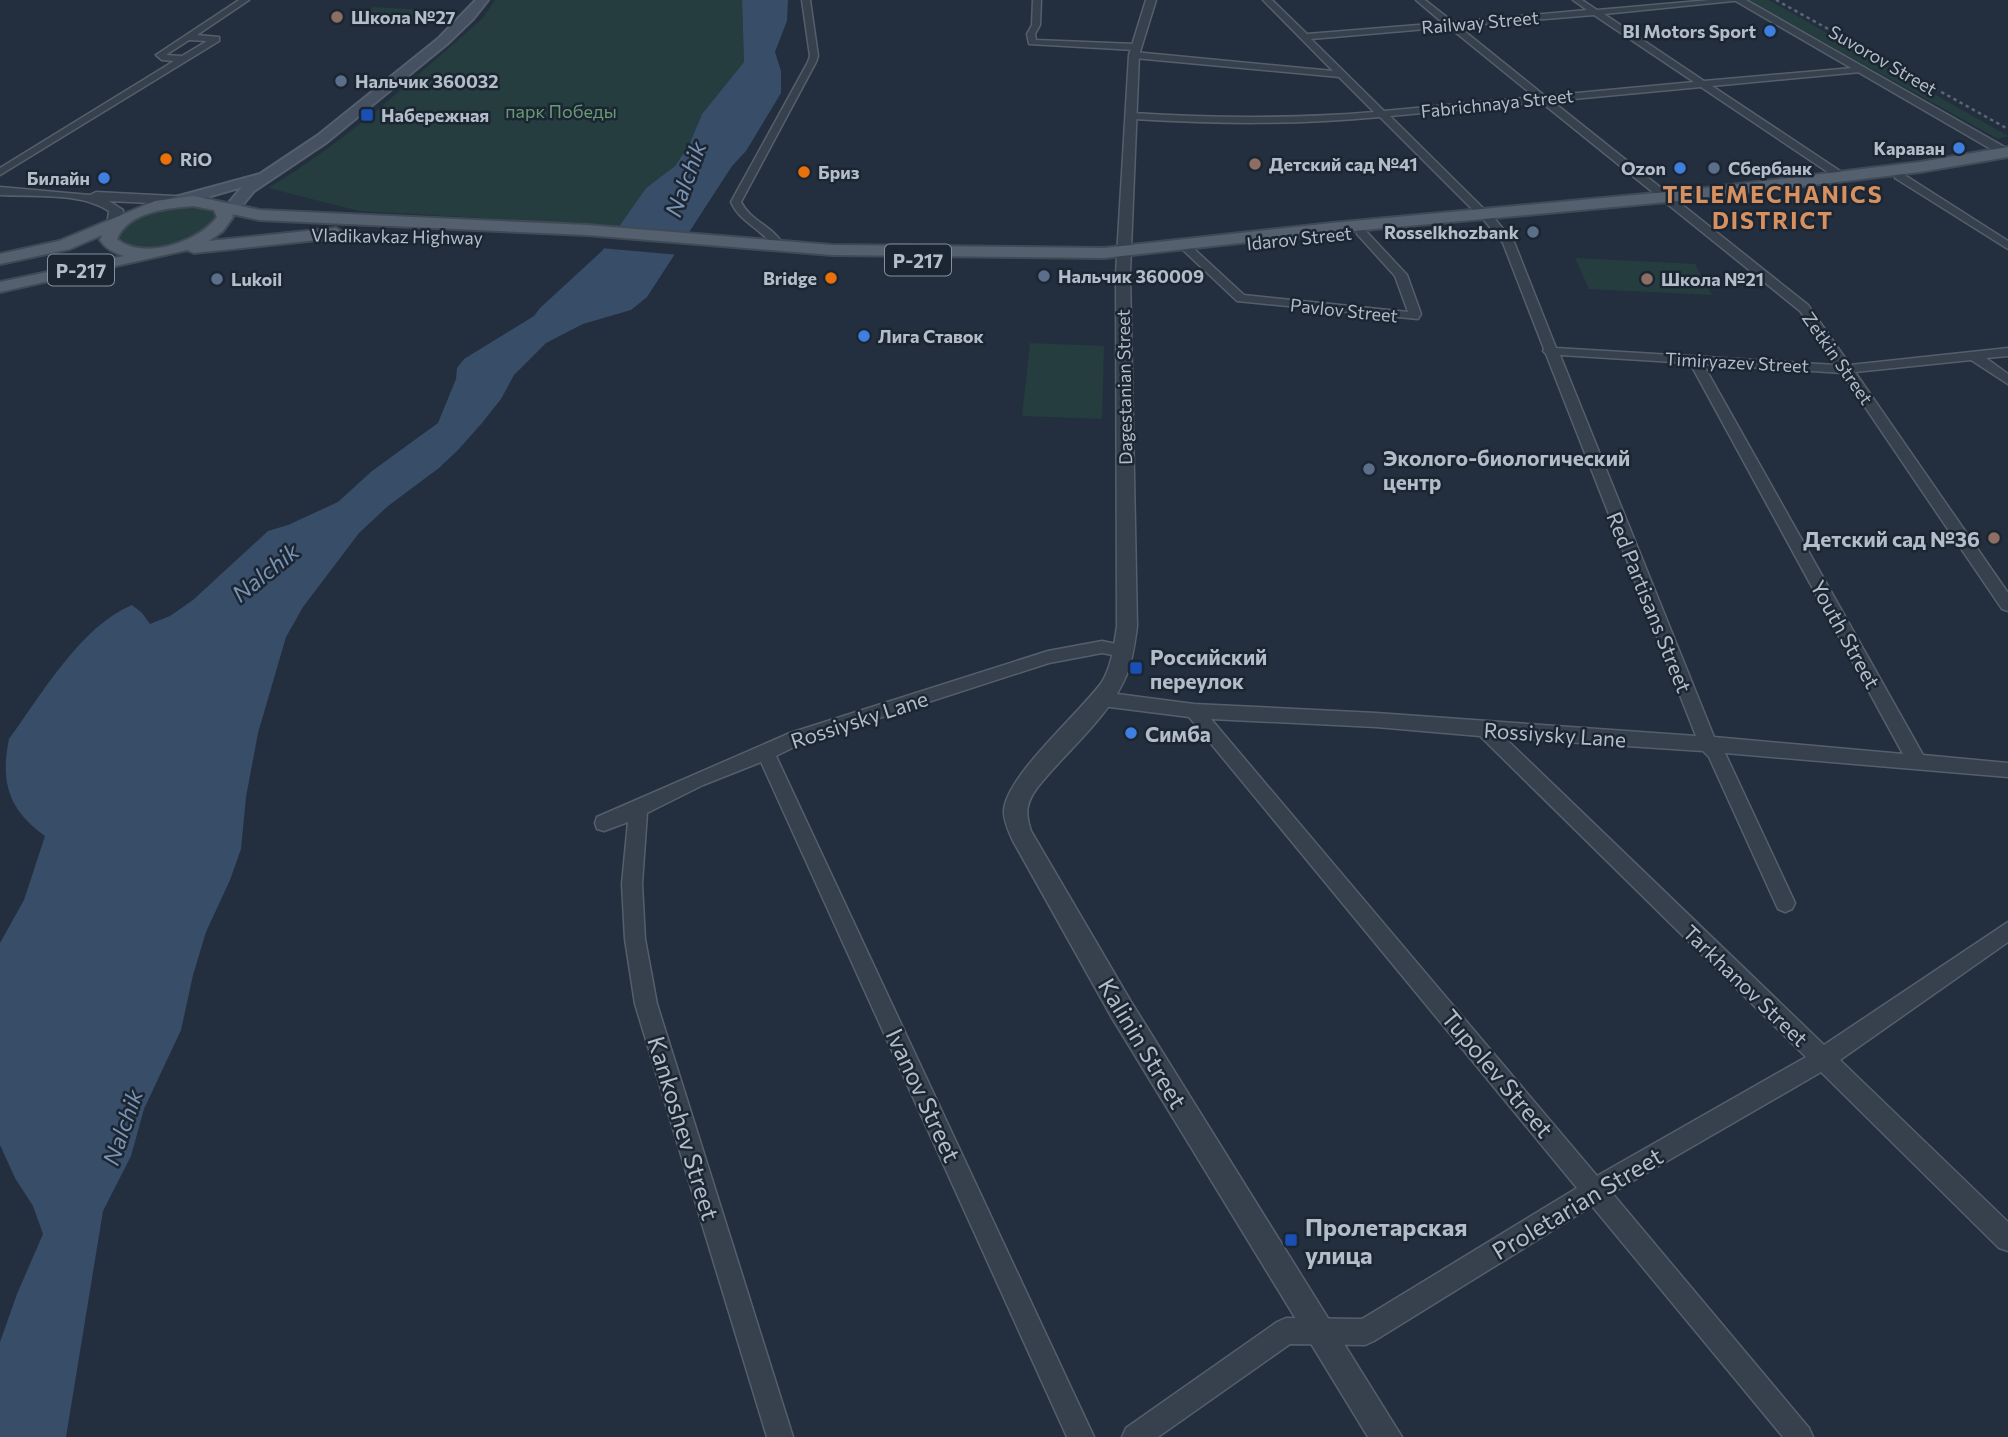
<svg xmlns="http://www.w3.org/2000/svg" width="2008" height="1437" font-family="Commissioner,sans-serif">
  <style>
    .green { fill: #253d3f }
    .water { fill: #384d68 }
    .pier { fill: #232f3e }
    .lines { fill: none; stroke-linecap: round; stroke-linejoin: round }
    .minor-casing { stroke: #555f6c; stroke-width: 3 }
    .tertiary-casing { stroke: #555f6c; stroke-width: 3 }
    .secondary-casing { stroke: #555f6c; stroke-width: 4 }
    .primary-casing { stroke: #404a57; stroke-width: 4 }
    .minor { fill: #37414e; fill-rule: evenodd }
    .tertiary { fill: #37414e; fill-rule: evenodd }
    .secondary { fill: #455061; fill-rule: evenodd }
    .primary { fill: #55606e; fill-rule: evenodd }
    .rail { stroke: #596575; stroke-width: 2.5; stroke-dasharray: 3.5 3.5; stroke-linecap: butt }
    .education-dot { fill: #8d6e63; stroke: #1c2633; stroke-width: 2.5 }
    .shop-dot { fill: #3f7fe0; stroke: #1c2633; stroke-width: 2.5 }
    .service-dot { fill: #5c6f8a; stroke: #1c2633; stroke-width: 2.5 }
    .transit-dot { fill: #1a4fb4; stroke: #1c2633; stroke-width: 2.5 }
    .food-dot { fill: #e8710a; stroke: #1c2633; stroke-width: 2.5 }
    .labels { text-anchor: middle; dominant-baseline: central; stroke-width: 5; stroke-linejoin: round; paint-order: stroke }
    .far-poi-label { font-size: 18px; font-weight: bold; fill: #b3bcc9; stroke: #1c2633; text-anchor: start }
    .far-street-label { font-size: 18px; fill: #b3bcc9; stroke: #1c2633 }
    .far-park-label { font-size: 18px; fill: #699b73; stroke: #1c2633 }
    .shield { fill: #1c2633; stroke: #868f9c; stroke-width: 2 }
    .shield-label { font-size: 19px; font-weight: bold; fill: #b3bcc9 }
    .poi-label { font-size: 21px; font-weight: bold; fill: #b3bcc9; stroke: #1c2633; text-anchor: start }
    .street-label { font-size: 21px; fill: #b3bcc9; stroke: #1c2633 }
    .water-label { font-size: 23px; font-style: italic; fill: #7a93b2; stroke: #1c2633 }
    .far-district-label { font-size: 23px; font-weight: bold; letter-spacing: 2px; fill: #d7905f; stroke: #1c2633 }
    .near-street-label { font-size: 24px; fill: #b3bcc9; stroke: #1c2633 }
    .near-poi-label { font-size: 24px; font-weight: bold; fill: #b3bcc9; stroke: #1c2633; text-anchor: start }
  </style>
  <rect width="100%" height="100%" fill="#232f3e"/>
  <g class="green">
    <path d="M495,0H742L744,62L702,114L689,145L675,166L646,188L621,226L359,211L268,188C347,141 413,79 482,19Z"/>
    <path d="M1748,0H1769L2008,136L1998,139Z"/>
    <path d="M373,7L425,10L409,23L355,20Z"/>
    <path d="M188,204L216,212L217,219C200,244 143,261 119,240L118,236C133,211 161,210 188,204Z"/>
    <path d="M1575,258L1695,264L1712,295L1589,289Z"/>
    <path d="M1030,343L1104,346L1102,419L1022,416Z"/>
  </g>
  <path class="water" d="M742,0H788L787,21L775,52L781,71V93L746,151L732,166L647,297L631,310L583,324L546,343L514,375L501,399L482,423L458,450L439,468L388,506L359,533L303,607L286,637L258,733L246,797L241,849L230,880L206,932L193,975L181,1030L144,1109L131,1156L103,1211L66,1437H0V1342L17,1294L43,1234L33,1206L15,1178L0,1145V943L24,900L45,836C9,810 0,783 9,739C41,695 81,626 132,605L142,613L150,624L170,616L193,600L268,531L288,525L338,502L372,471L438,423L456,379L457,368L464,359L534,316L540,308L602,251L646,188L675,166L689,145L702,114L744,62Z"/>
  <path class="pier" d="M616,227L640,229L693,233L680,255L600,248Z"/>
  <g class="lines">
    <g class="minor-casing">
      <g id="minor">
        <path d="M239,0H249L197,35L219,37V41L0,175V168L174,61L162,60L156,55ZM189,40L207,41L182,56L166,55Z"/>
        <path d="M802,0H810L818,56L816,62L741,202C751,222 774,226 784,246L778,249L774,248C763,229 740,223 731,202L808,62L810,56Z"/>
        <path d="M1033,0H1041L1040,25L1035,34L1036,40L1135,44L1139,47L1135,50L1029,44L1027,34L1032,25Z"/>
        <path d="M1263,0H1272L1307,34L1443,23L1416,0H1425L1453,22L1587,10L1573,0H1582L1597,10L1710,0H1743L1604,14L1704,81L1864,67L1866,69L1861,72L1712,86L1846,175V179H1838L1701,87L1552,101L1808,305L1850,365L2008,348V356L1986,358L2008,374V384L1971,360L1855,372L2008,593V611L2002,609L1842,373L1703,364L1923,755L2008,763V777L1725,753L1795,903L1792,909L1785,912L1778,909L1709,757L1703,751L1505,738L1824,1045L2008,922V942L1840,1060L2008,1222V1251L1999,1248L1821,1072L1612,1193L1809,1428L1813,1437H1783L1592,1206L1374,1341L1365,1345L1290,1344L1158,1437H1122L1126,1428L1277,1322L1286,1318L1362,1319L1577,1188L1189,717L1102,706L1096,704L1093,699L1096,694L1102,692L1194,704L1376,713L1696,736L1546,354L1543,351L1544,349L1503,243L1484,220L1486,218L1480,217L1380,117C1295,125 1218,124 1133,119L1128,116L1133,113C1214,118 1293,119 1374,112L1339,77L1134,58L1130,55L1134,52L1333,71ZM1594,15L1694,82L1545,96L1458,26ZM1449,27L1535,97L1384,111L1311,39ZM1541,102L1800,311L1836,365L1556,348L1514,242L1494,218L1488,217V213L1390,116ZM1560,355L1690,363L1903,754L1714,737ZM1211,719L1376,727L1480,736L1806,1057L1597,1176Z"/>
        <path d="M1895,174H1903L2008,241V249L1895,178Z"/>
        <path d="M1357,230H1365L1407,275L1421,314L1418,319L1237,301L1183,250L1193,248L1244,295L1408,312L1395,276L1357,234Z"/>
        <path d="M1102,641L1130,647L1132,651L1124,657L1102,653L1049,663L802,743L776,756L1094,1437H1067L761,762L703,785L647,813L642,884L645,939L657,1004L793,1437H767L635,1004L625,939L622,884L628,822L604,831L597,829L595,823L597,817L790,733L1048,651Z"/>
      </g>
    </g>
    <g class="tertiary-casing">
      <g id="tertiary">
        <path d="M1146,0H1156L1139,55L1130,273L1137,626C1135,642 1133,658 1127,674C1109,718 1066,751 1037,788C1026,803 1025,813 1031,831L1130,1000L1402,1437H1368L1112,1018L1013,841C1009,832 1003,820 1004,810C1007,775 1079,714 1102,682C1112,665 1114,646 1117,626L1116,273L1129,55Z"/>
        <path d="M1734,0H1746L2008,149V155H2001Z"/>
        <path d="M0,187L90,195L96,192L193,197L199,201L193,205L109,201L123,210L121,226L114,230L107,226L109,211C81,192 33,197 0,195Z"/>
      </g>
    </g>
    <g class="secondary-casing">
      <path id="secondary" d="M476,0H488L473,19L447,44L327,142L254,191L230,220H220L217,217L242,187L173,207L165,202L168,199L260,174L317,136L439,38Z"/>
    </g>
    <g class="primary-casing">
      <path id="primary" d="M2008,147V157L1920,172L1689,200L1332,233L1104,258L832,255L587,235L260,220L232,214L233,217L223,231L209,241L336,228L344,233L336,238L194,253L187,250L0,292V282L124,256C114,253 106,249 100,240L102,235L70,249L0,264V254L59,241L155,201L193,196L260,210L587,225L832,245L1104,248L1332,223L1689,190L1920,162ZM193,206L214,210L217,217C199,242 143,261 117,239C128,212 167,208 193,206Z"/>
    </g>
    <use href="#minor" class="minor"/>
    <use href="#tertiary" class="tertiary"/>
    <use href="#secondary" class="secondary"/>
    <use href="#primary" class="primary"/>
    <path class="rail" d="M1776,0L2008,129"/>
  </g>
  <g class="education-dot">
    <circle cx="337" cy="17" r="7"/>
    <circle cx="1255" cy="164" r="7"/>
    <circle cx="1647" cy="279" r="7"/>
    <circle cx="1994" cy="538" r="7"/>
  </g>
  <g class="shop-dot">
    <circle cx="1770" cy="31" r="7"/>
    <circle cx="1959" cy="148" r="7"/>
    <circle cx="1680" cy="168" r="7"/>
    <circle cx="104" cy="178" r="7"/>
    <circle cx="864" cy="336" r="7"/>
    <circle cx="1131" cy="733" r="7"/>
  </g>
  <g class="service-dot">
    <circle cx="341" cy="81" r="7"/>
    <circle cx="1714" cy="168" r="7"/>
    <circle cx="1533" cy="232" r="7"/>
    <circle cx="1044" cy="276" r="7"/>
    <circle cx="217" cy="279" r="7"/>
    <circle cx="1369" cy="469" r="7"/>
  </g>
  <g class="transit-dot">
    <rect x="360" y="108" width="14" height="14" rx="3.5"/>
    <rect x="1129" y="661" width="14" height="14" rx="3.5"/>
    <rect x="1284" y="1233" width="14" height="14" rx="3.5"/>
  </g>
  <g class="food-dot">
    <circle cx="166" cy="159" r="7"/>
    <circle cx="804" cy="172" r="7"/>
    <circle cx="831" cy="278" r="7"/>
  </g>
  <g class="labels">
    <g class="far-poi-label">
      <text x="351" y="17">Школа №27</text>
      <text x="1756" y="31" text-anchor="end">BI Motors Sport</text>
      <text x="355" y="81">Нальчик 360032</text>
      <text x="381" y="115">Набережная</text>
      <text x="1945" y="148" text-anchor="end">Караван</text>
      <text x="180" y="159">RiO</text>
      <text x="1269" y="164">Детский сад №41</text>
      <text x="1666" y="168" text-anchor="end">Ozon</text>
      <text x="1728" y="168">Сбербанк</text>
      <text x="818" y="172">Бриз</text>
      <text x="90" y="178" text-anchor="end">Билайн</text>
      <text x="1519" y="232" text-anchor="end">Rosselkhozbank</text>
      <text x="1058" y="276">Нальчик 360009</text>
      <text x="817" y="278" text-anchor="end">Bridge</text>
      <text x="231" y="279">Lukoil</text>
      <text x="1661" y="279">Школа №21</text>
      <text x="878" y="336">Лига Ставок</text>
    </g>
    <g class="far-street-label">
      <text transform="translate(1480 22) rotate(-5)">Railway Street</text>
      <text transform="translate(1883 60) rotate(30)">Suvorov Street</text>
      <text transform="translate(1497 103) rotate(-6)">Fabrichnaya Street</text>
      <text transform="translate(397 236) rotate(1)">Vladikavkaz Highway</text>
      <text transform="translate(1299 238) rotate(-6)">Idarov Street</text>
      <text transform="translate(1344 310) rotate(6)">Pavlov Street</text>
      <text transform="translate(1838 358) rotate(55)">Zetkin Street</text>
      <text transform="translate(1737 362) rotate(3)">Timiryazev Street</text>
      <text transform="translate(1124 387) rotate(-91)">Dagestanian Street</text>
    </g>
    <g class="far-park-label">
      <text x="561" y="111">парк Победы</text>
    </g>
    <g class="shield">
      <rect x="885" y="244.5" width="66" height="31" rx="5"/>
      <rect x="48" y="254.5" width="66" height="31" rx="5"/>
    </g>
    <g class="shield-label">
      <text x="918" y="260">Р-217</text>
      <text x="81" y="270">Р-217</text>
    </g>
    <g class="poi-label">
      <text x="1383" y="457">Эколого-биологический<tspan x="1383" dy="24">центр</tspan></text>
      <text x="1980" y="538" text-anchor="end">Детский сад №36</text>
      <text x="1150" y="656">Российский<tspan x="1150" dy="24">переулок</tspan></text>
      <text x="1145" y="733">Симба</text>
    </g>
    <g class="street-label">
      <text transform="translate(1650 602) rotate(68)">Red Partisans Street</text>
      <text transform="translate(1846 634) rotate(61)">Youth Street</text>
      <text transform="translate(859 719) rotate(-18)">Rossiysky Lane</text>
      <text transform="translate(1555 734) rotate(4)">Rossiysky Lane</text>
      <text transform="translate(1746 985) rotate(44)">Tarkhanov Street</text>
    </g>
    <g class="water-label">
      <text transform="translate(685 179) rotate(-70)">Nalchik</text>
      <text transform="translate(265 572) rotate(-39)">Nalchik</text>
      <text transform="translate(122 1127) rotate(-71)">Nalchik</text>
    </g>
    <g class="far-district-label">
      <text x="1773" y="194">TELEMECHANICS<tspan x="1773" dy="26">DISTRICT</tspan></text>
    </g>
    <g class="near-street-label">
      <text transform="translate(1143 1043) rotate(59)">Kalinin Street</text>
      <text transform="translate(1498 1073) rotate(50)">Tupolev Street</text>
      <text transform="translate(924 1095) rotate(65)">Ivanov Street</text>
      <text transform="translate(684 1128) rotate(73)">Kankoshev Street</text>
      <text transform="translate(1577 1203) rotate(-31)">Proletarian Street</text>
    </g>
    <g class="near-poi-label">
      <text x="1305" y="1226">Пролетарская<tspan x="1305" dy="28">улица</tspan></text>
    </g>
  </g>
</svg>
